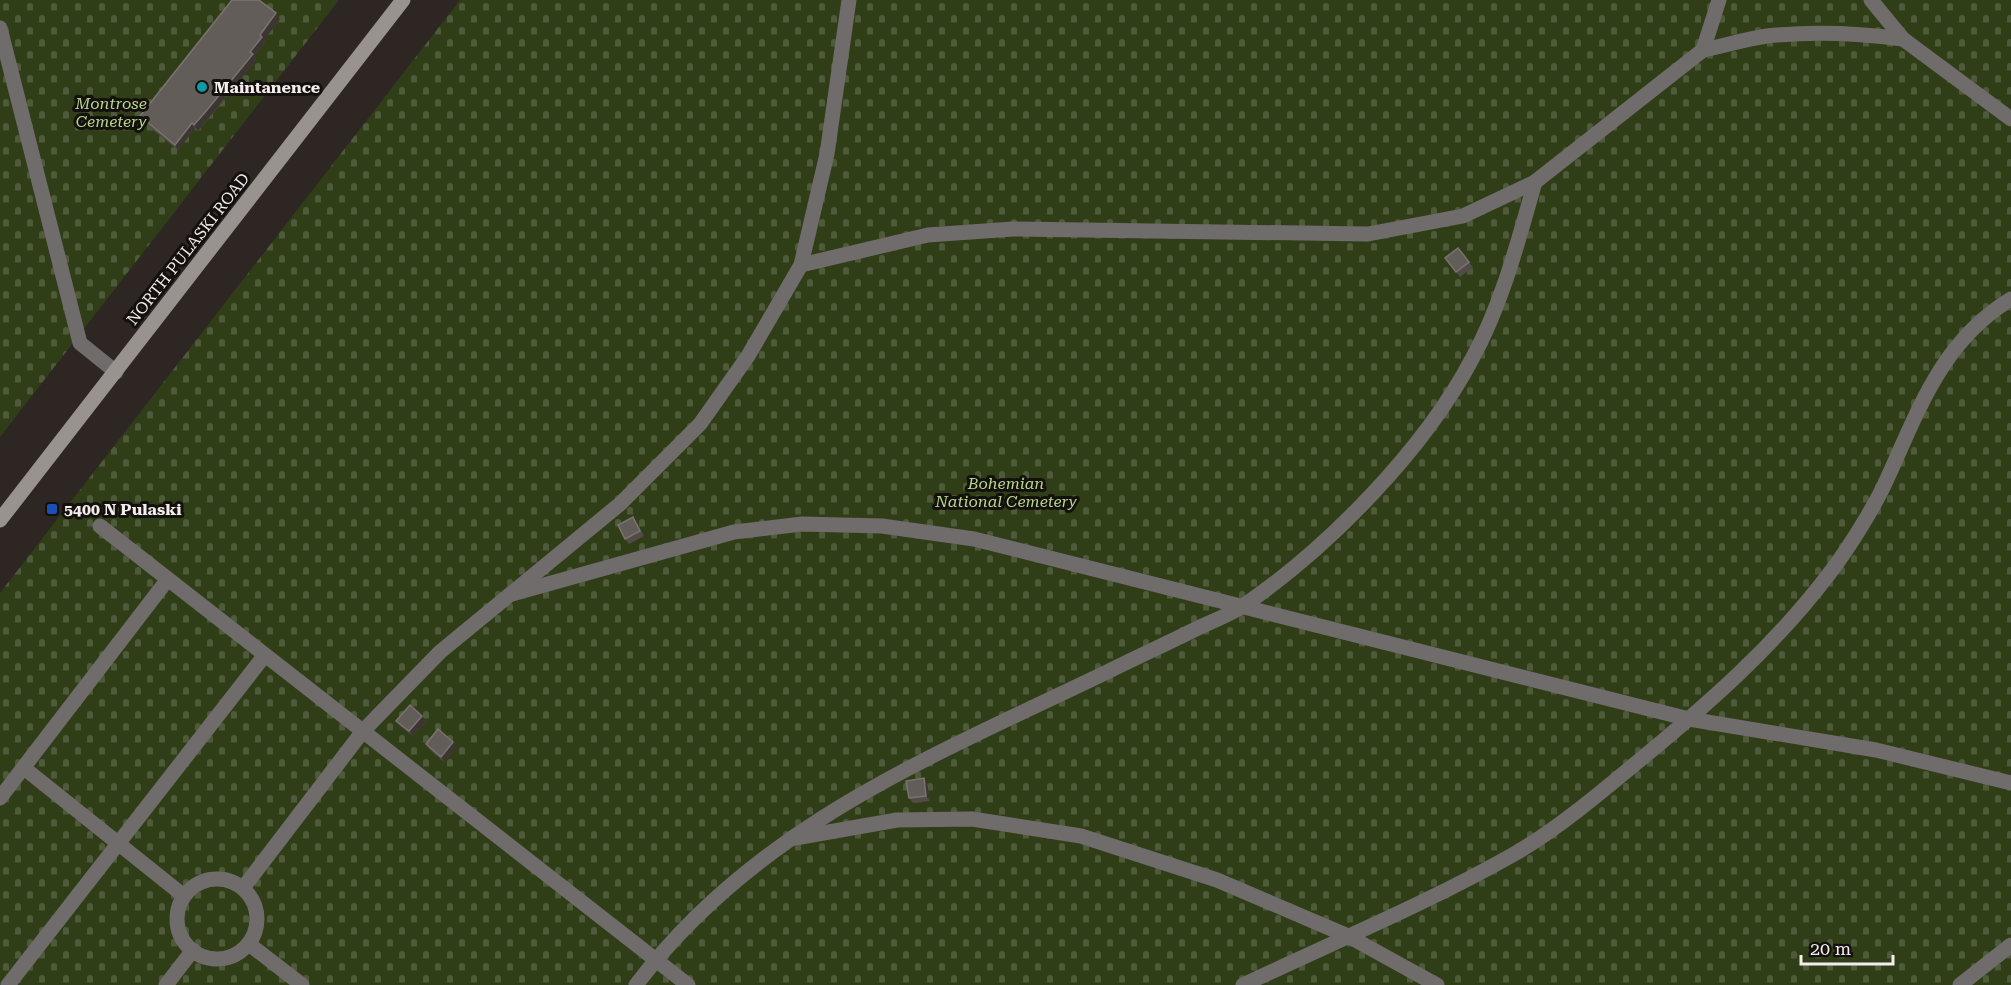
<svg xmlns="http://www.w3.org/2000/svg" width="2011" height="985" font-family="'Roboto Serif',serif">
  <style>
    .cemetery { fill: url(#cemetery-stones) }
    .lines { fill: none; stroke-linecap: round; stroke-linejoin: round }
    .service { stroke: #706c6b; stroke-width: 15 }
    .secondary { stroke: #999390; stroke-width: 15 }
    .wall { fill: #524b47 }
    .shaded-wall { fill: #3c3531 }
    .building { fill: #635d59; stroke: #7a7470; stroke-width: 1.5 }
    .culture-dot { fill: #0f9aa8; stroke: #13100e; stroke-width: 2 }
    .transit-dot { fill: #1a4fb4; stroke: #13100e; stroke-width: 2 }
    .labels { text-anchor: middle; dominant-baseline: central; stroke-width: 6; stroke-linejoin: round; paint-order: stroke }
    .poi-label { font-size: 16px; font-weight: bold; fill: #f3eeec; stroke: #13100e; text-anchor: start }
    .park-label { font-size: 16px; font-style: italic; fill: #b7d68a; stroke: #13100e }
    .street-label { font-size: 16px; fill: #f3eeec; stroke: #13100e }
  </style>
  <defs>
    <pattern id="cemetery-stones" width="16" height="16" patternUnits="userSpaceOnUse" patternTransform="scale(1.5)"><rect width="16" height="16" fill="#303e18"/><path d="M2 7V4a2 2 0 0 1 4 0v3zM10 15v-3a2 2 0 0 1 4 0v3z" fill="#4e5a3a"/></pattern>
  </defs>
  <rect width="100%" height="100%" fill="#2d2623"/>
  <g class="cemetery">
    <path d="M0,0H339L0,437Z"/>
    <path d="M460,0H2011V985H0V593Z"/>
  </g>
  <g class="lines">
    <g class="service">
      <path d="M1719,0L1703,50C1724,46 1745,39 1767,36C1812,31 1858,33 1903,39"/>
      <path d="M1871,0L1903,39L2011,119"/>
      <path d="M0,28L80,343L116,372"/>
      <path d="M801,265L928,235L1013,229L1368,234L1463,216L1535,182L1703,50"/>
      <path d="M100,526L688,985"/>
      <path d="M512,594L734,532L802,524L882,526L974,539L1689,719L1876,750L2011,783"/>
      <path d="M24,768L184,896"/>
      <path d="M0,798L168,579"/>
      <path d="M795,838L897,820L972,819L1081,836L1217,880L1348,936L1437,985"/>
      <circle cx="217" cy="919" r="40"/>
      <path d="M243,888L363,731L440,652L620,504L700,424L748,356L801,265L827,154L849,0"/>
      <path d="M249,944L302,985"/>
      <path d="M8,985L265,655"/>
      <path d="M166,985L193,950"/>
      <path d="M636,985C757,825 933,756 1107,672C1137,657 1168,643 1198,628C1213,621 1229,615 1243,606C1328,548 1424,450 1472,359C1502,304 1518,242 1535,182"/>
      <path d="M1243,985C1334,942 1428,903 1516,853C1557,829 1599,794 1635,764C1707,705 1776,645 1832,570C1850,546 1875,506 1887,479C1919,409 1942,341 2011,299"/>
      <path d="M1960,985L2011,945"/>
    </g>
    <path class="secondary" d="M0,520L403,0"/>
  </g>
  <g class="wall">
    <path d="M280,19L264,40L265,42L254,57L256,60L211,116L198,131L195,128L178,150L143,122L140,116Z"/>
    <path d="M1445,258L1469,262L1473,267L1460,277Z"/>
    <path d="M637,523L644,536L629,544L625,539Z"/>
    <path d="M422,716L426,721L413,736L400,726L396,721Z"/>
    <path d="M426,744L457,747L444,762L430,750Z"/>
    <path d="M924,778L927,783L930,801L913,803L909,798Z"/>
  </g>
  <g class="shaded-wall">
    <path d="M276,13L280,19L264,40L265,42L254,57L256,60L198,131L194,125L250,52L260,35Z"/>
    <path d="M192,123L195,128L178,150L175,145Z"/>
    <path d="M422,716L426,721L413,736L409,731Z"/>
    <path d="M453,742L457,747L444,762L441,757Z"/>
    <path d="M924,778L927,783L930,801L926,796Z"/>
  </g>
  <g class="building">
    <path d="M232,0H259L276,13L260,35L262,37L250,52L253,54L207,110L194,125L192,123L175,145L140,116Z"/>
    <path d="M1458,248L1469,262L1456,272L1445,258Z"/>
    <path d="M633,517L640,531L625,539L618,525Z"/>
    <path d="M410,705L422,716L409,731L396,721Z"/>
    <path d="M438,729L453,742L441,757L426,744Z"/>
    <path d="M924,778L926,796L909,798L906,781Z"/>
  </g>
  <circle class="culture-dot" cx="202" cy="87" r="6"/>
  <rect class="transit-dot" x="46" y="503" width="12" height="12" rx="3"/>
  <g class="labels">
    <g class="poi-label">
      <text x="214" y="87">Maintanence</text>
      <text x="64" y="509">5400 N Pulaski</text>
    </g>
    <g class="park-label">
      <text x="111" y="103">Montrose<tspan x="111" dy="18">Cemetery</tspan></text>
      <text x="1006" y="483">Bohemian<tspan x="1006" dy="18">National Cemetery</tspan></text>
    </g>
    <g class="street-label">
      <text transform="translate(188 249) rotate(-52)">NORTH PULASKI ROAD</text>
    </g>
  </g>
  <path d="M1801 955v9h92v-9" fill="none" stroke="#f3eeec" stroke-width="3"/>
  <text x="1810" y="955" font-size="18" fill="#f3eeec" stroke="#13100e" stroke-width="4.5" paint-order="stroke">20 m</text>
</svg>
